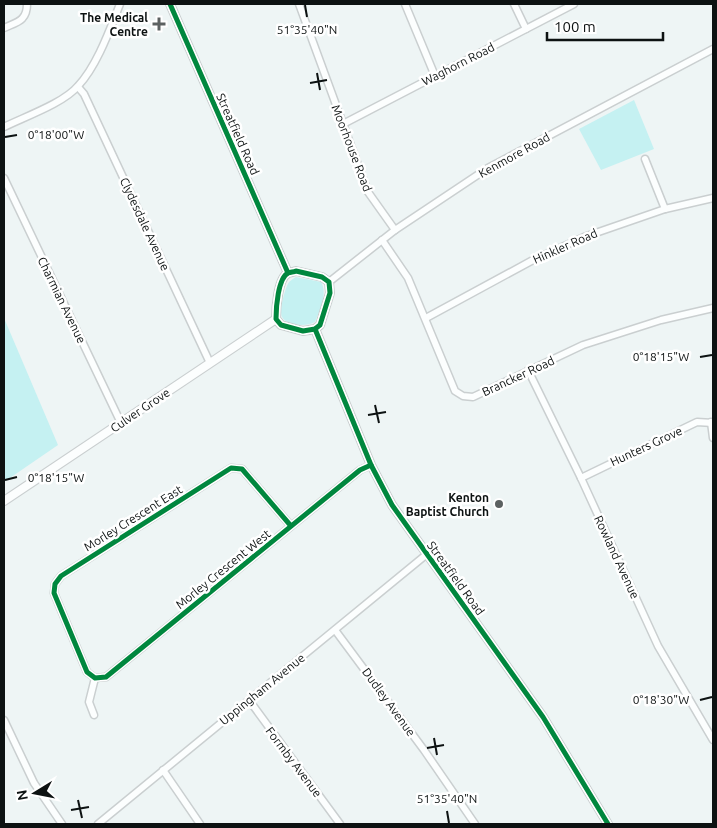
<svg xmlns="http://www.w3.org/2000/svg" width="717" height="828" font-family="Ubuntu,sans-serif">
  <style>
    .green { fill: #c5f1f2 }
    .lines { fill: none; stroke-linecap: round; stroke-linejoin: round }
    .minor-casing { stroke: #cacfd0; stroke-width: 9 }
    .tertiary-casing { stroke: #cacfd0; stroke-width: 10 }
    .minor { stroke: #fcfefe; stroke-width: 6 }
    .tertiary { stroke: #fcfefe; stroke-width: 8 }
    .cycleway-casing { stroke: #fff; stroke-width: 8 }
    .cycleway { stroke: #00873e; stroke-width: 5 }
    .ticks { fill: none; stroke: #0d1212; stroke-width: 2 }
    .poi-dot { fill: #5c6161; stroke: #fff; stroke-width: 2 }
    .labels { text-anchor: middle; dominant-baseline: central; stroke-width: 5; stroke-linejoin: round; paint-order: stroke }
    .poi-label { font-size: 12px; font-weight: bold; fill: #0d1212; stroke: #fff; text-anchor: end }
    .street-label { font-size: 12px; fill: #0d1212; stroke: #fff }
    .ticks-label { font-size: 12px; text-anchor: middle; fill: #0d1212; stroke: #fff; stroke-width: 5; stroke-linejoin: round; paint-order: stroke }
  </style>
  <rect width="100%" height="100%" fill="#eef5f5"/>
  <g class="green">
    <path d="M634,100L654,149L601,170L579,129Z"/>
    <path d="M296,277L321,282C328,294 320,310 315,322C307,327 287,326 282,317C279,310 285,288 289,282C291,280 293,279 296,277Z"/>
    <path d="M4,318L58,445L4,482Z"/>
  </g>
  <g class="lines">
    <g class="minor-casing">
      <g id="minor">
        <path d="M299,4L368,192L395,230"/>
        <path d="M405,4L435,76"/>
        <path d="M514,4L526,29"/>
        <path d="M4,28C17,22 27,21 27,4"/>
        <path d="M78,87L84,94L210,363"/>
        <path d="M343,124L574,4"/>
        <path d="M4,127C24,117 64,103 78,86C97,66 110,29 120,4"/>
        <path d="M645,159L665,209"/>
        <path d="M4,178L121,423"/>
        <path d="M382,240L408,278L455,391L463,396L473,397L583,345L661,320L713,308"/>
        <path d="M329,282L395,230L488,168L713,49"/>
        <path d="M426,318L533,260L584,237L665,209L713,198"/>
        <path d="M528,370L581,478L658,646L713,740"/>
        <path d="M711,422L713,438"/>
        <path d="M581,478L697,422L713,423"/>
        <path d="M291,526L242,469L231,468L61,576L55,584L54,593L87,672L95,678L106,677L360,470L371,465"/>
        <path d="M335,630L424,750L475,824"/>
        <path d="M249,700L340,824"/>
        <path d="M94,715L89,702L95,678"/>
        <path d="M4,720L34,783L62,824"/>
        <path d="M163,770L200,824"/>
        <path d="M98,824L427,554"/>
      </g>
    </g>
    <g class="tertiary-casing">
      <g id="tertiary">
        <path d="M170,4L288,273"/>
        <path d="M296,271L322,277L329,282L330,293L320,325L315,329L303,331L281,325L276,319C276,308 278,278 288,273C291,272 294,272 296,271Z"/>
        <path d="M315,329L371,465L392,505L543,717L608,824"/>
        <path d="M4,501L276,319"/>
      </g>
    </g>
    <use href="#minor" class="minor"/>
    <use href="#tertiary" class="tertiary"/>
    <g class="cycleway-casing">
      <g id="cycleway">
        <path d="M170,4L288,273"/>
        <path d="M296,271L322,277L329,282L330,293L320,325L315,329L303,331L281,325L276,319C276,308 278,278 288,273C291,272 294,272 296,271Z"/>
        <path d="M315,329L371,465L392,505L543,717L608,824"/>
        <path d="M291,526L242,469L231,468L61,576L55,584L54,593L87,672L95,678L106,677L360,470L371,465"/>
      </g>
    </g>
    <use href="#cycleway" class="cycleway"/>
  </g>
  <path class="ticks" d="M305,5L307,17M317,73L320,90M310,83L327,80M5,137L17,135M700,357L712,355M375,405L379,423M368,415L386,412M5,480L17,477M700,700L712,697M434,738L437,755M427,748L444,745M78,800L82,818M71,810L89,807M447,811L449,823"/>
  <g class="poi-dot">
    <path d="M156.5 16.5h5v5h5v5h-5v5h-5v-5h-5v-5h5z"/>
    <circle cx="499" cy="504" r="5"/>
  </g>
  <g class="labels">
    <g class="poi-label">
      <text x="148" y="17">The Medical<tspan x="148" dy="14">Centre</tspan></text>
      <text x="489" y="497">Kenton<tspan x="489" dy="14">Baptist Church</tspan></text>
    </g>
    <g class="street-label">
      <text transform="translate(458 64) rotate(-27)">Waghorn Road</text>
      <text transform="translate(238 134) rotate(66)">Streatfield Road</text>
      <text transform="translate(352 148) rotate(69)">Moorhouse Road</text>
      <text transform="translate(514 155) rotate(-29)">Kenmore Road</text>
      <text transform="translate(145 224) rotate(65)">Clydesdale Avenue</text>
      <text transform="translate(565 246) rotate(-24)">Hinkler Road</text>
      <text transform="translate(62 300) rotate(64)">Charmian Avenue</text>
      <text transform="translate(518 376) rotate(-25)">Brancker Road</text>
      <text transform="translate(140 410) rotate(-34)">Culver Grove</text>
      <text transform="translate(646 446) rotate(-25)">Hunters Grove</text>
      <text transform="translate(133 518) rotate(-32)">Morley Crescent East</text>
      <text transform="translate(617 557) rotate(65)">Rowland Avenue</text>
      <text transform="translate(223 569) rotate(-39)">Morley Crescent West</text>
      <text transform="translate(456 578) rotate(54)">Streatfield Road</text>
      <text transform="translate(262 689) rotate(-39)">Uppingham Avenue</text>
      <text transform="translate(389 702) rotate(54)">Dudley Avenue</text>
      <text transform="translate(294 762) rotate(53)">Formby Avenue</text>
    </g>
  </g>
  <g class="ticks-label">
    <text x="307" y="34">51°35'40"N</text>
    <text x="56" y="139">0°18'00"W</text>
    <text x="661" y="361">0°18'15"W</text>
    <text x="56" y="482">0°18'15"W</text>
    <text x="661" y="704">0°18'30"W</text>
    <text x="447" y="803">51°35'40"N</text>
  </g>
  <rect width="717" height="828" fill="none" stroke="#0d1212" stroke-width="10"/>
  <g transform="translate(35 793) rotate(260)" stroke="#ffffff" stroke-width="4" paint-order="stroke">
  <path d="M0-4L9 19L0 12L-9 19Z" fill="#0d1212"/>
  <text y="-8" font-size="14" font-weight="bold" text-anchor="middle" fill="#0d1212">N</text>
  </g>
  <path d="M547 32v8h116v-8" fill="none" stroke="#0d1212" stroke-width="2.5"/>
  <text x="554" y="32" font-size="15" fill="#0d1212" stroke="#ffffff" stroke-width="4" paint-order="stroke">100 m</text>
</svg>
